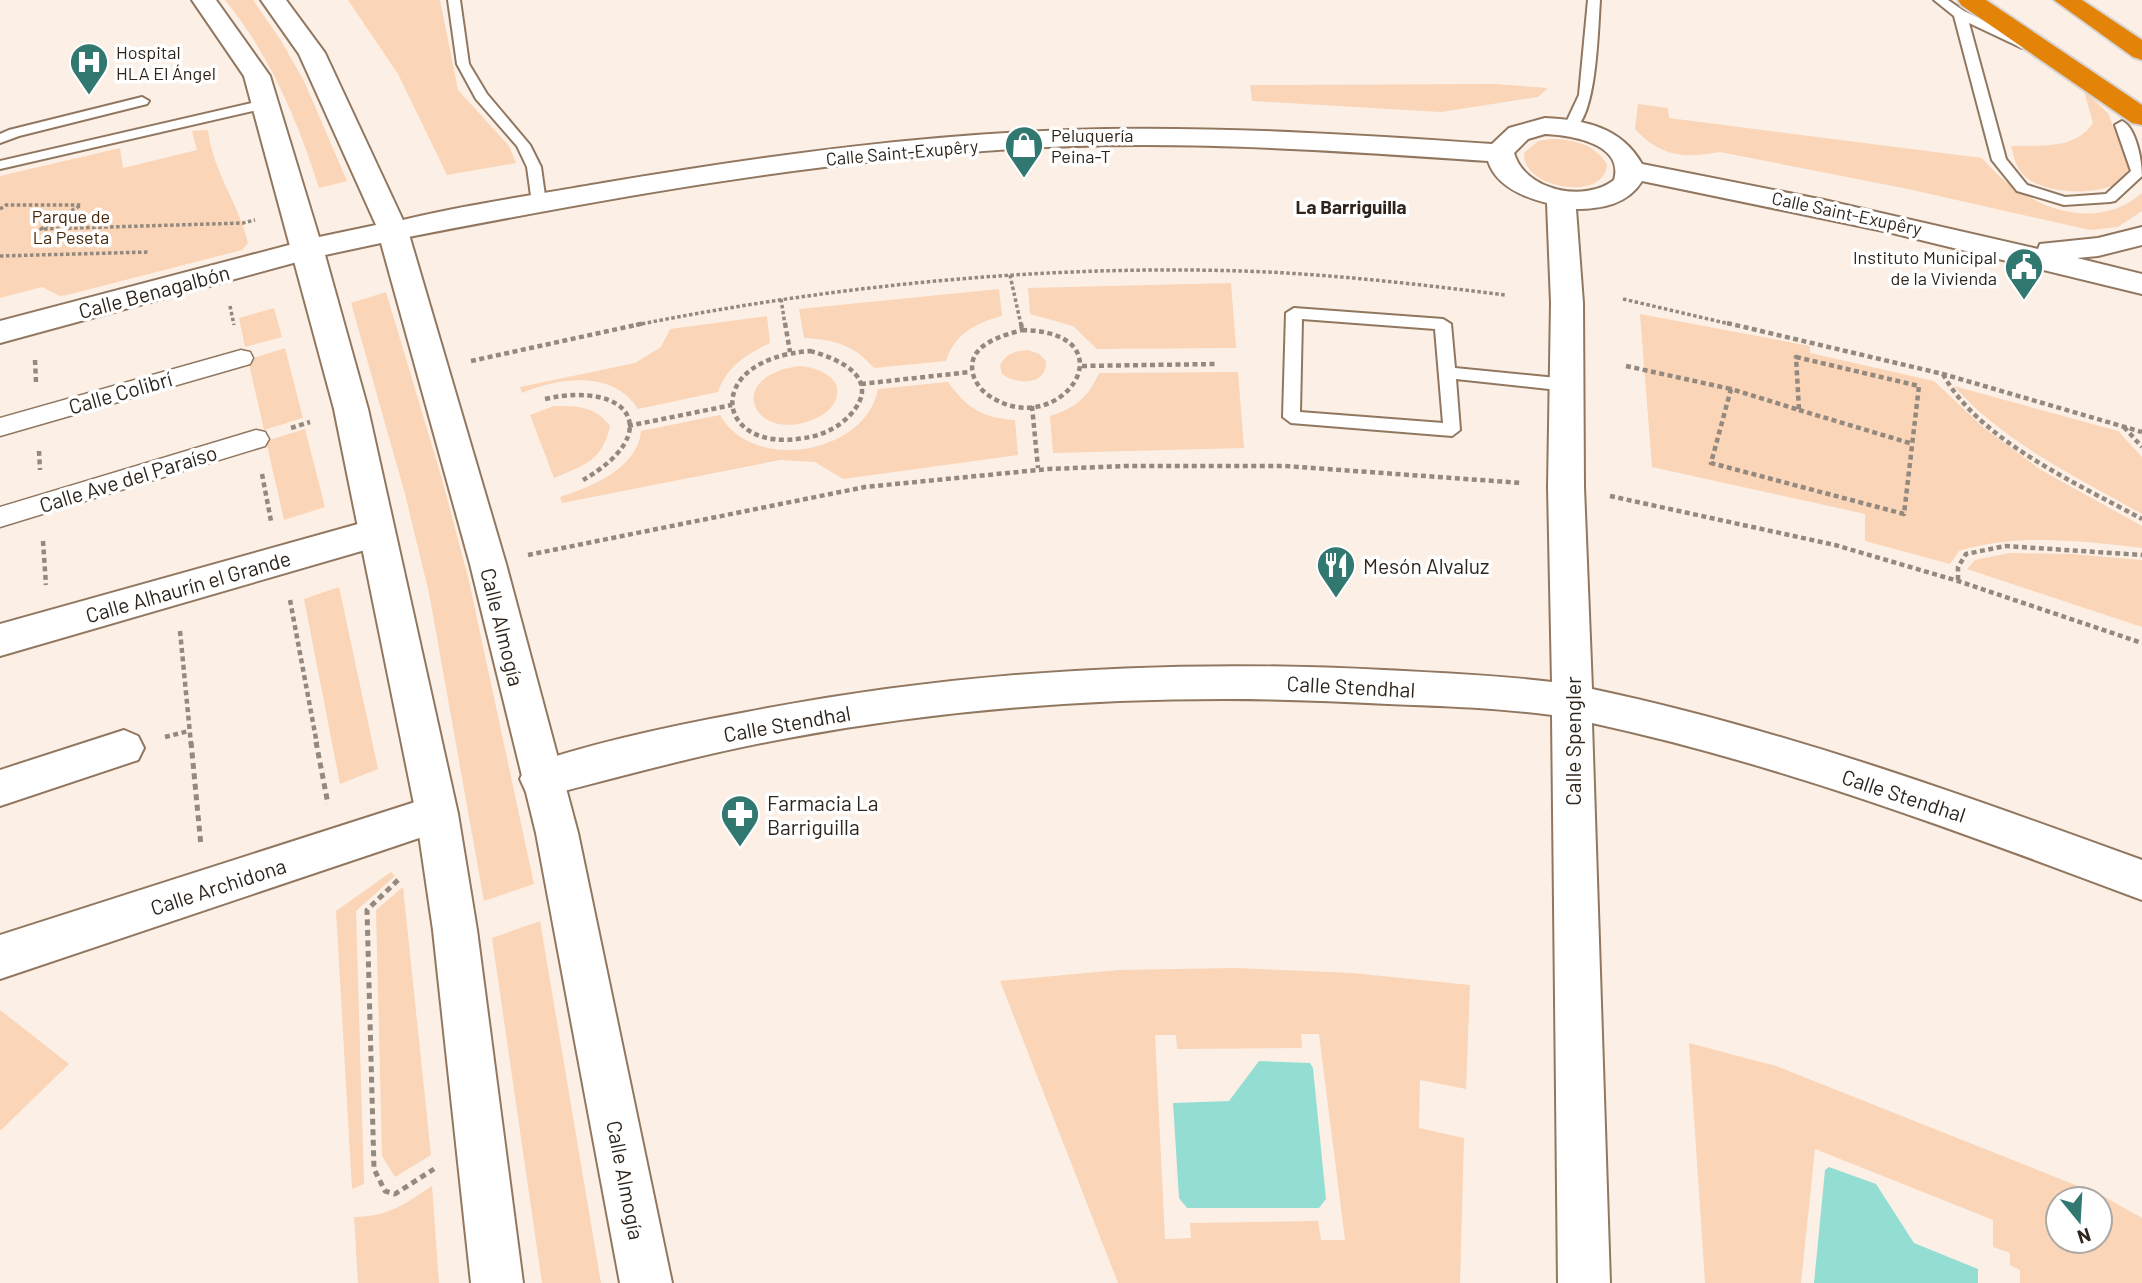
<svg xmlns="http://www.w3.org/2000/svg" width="2142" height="1283" font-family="Barlow,sans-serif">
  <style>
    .green { fill: #fad5b7; fill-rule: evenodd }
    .water { fill: #94ddd3 }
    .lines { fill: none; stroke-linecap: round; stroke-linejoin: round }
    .service-casing { stroke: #927760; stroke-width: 4 }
    .pedestrian-casing { stroke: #927760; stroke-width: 3 }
    .minor-casing { stroke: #927760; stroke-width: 4 }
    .secondary-casing { stroke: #927760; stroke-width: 4 }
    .motorway-casing { stroke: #d6d3d2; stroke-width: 4 }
    .path-far2 { stroke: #94897f; stroke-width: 3.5; stroke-dasharray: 3.5 2.5; stroke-linecap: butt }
    .path-far1 { stroke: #94897f; stroke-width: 4.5; stroke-dasharray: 5 3.5; stroke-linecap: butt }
    .path { stroke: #94897f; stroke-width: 5; stroke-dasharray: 6 4.5; stroke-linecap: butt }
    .service { fill: #fff; fill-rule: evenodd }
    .pedestrian { fill: #fff; fill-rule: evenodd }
    .minor { fill: #fff; fill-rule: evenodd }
    .secondary { fill: #fff; fill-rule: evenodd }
    .motorway { fill: #e38308; fill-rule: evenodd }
    .labels { text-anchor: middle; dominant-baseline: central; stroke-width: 7; stroke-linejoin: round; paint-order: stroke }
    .far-poi-label { font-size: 18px; fill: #30251c; stroke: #fff; text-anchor: start }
    .far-street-label { font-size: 18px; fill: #30251c; stroke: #fff }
    .far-park-label { font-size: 18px; fill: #47290a; stroke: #fff }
    .far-neighbourhood-label { font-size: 19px; font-weight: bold; fill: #30251c; stroke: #fff }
    .street-label { font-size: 21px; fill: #30251c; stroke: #fff }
    .poi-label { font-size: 21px; fill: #30251c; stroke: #fff; text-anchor: start }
  </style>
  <rect width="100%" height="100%" fill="#fcf0e6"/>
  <g class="green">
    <path d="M225,0H253L280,39L304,81L347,181L319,188C298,121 270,55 225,0Z"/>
    <path d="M348,0H440L458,90L509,146L516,163L447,175L398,74Z"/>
    <path d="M1495,84L1548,88L1538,97L1441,112L1252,101L1250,85Z"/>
    <path d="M2084,91L2108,113L2129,169C2125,174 2120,182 2114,185C2090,196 2038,194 2021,172C2015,164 2014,156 2011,146C2041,145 2075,150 2093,123Z"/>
    <path d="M1638,104L1668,108L1669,118L1982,158C2018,203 2092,237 2142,193V211L2118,227L2090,230L1908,189L1720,152C1685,159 1659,156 1635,129Z"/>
    <path d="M208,130C212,170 239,204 248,243L242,250L67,295L60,296L42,287L0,298V176L120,148L123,168L197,150L192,131Z"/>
    <path d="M1550,139C1573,139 1594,144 1607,164C1606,202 1522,190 1524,153L1538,141Z"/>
    <path d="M1231,283L1236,348L1097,349L1073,326L1030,314L1028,288Z"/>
    <path d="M999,289L1002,316C976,323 955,333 946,361L874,368C855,345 832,339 804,338L799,309Z"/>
    <path d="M386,292L442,479L469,581L534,884L484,901L429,593L405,494L351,303Z"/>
    <path d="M274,308L282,337L245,347L239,318Z"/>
    <path d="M1640,314L1810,346V353L1934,381L1983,427L2041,470L2142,526V548C2081,541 2019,533 1959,551L1950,564L1865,541V514L1652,467Z"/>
    <path d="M767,316L770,343C746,355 727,366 718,392L638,409C614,370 559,377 522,393L520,387L635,363L661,347L670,329Z"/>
    <path d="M285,348L303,418L264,430L248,360Z"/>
    <path d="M1028,350L1039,354L1046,361C1047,386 1017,385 1002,374L1000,365C1007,353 1015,351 1028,350Z"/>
    <path d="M800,366C821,368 848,380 833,405C827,414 816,419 806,422C750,439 726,375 800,366Z"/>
    <path d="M1238,372L1244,448L1053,453L1050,416C1075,408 1088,398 1099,373Z"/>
    <path d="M948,382C967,408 982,418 1015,420L1018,455L843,479L815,462L780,460L562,503L560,497C591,487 638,468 641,431L720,415C752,473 866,455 878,389Z"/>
    <path d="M1954,386L2118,431L2142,457V514C2077,477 2004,443 1954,386Z"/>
    <path d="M554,406C578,406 595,406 610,426C602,461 585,465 554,478L530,415Z"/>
    <path d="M305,429L325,507L284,520L266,441Z"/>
    <path d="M2009,553L2073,554L2142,560V627L1967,569L1975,560Z"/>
    <path d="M339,587L378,769L340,784L304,599Z"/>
    <path d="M391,872L395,876L356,911L364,1184L352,1189L336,911Z"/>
    <path d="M403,887L431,1155L395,1177L382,1156L376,910Z"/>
    <path d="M540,921L601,1283H542L492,938Z"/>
    <path d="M1235,968L1352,973L1470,985L1466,1089L1420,1080L1419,1128L1464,1138L1460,1283H1118L1000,981L1118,970ZM1301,1034H1319L1345,1240H1321L1318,1221L1190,1223L1191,1238L1165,1239L1155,1035H1176L1177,1049L1302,1048Z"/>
    <path d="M0,1010L69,1064L0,1131Z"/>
    <path d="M1689,1043L1776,1066L2103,1196L2142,1218V1283H2020V1270L2010,1265V1253L1993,1247V1220L1815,1149L1801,1283H1705ZM2058,1199H2100V1241H2058Z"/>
    <path d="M432,1186L439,1283H358L354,1217C390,1216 403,1205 432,1186Z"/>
  </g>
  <g class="water">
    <path d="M1259,1061L1310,1063L1313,1068L1326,1199L1319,1208H1187L1179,1198L1173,1103L1229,1101Z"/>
    <path d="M1829,1167L1876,1184L1914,1243L1978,1269V1283H1814L1825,1170Z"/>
  </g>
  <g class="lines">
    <g class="service-casing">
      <g id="service">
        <path d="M448,0H460L469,64L487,94L530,145L541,167L546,203L544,206H534L532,203L527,167L517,146L476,99L457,64Z"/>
        <path d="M1588,0H1600C1598,26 1597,122 1571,131L1564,127L1579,95Z"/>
        <path d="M1934,0H1948L1964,11L2032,45L2030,48H2022L1969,23L2006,159L2027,185L2065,197L2106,194L2131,171L2115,125L2122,121C2136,127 2142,161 2142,176L2115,201L2110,202L2064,205L2017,191L1992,160L1954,16Z"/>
        <path d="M142,97L149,101L147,104L19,136L0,143V134L9,130Z"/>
        <path d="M265,100L270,101V107L0,169V161Z"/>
        <path d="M1294,308L1443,319L1451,324L1455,368L1567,379L1575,385L1567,391L1456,379L1460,430L1452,436L1291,423L1283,417L1286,313ZM1302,319L1435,329L1443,423L1300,412Z"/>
      </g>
    </g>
    <g class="pedestrian-casing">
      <g id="pedestrian">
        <path d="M241,350L250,352L253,358L250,364L0,436V418Z"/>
        <path d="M256,430L265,432L269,439L265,446L0,527V507Z"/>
      </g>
    </g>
    <g class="minor-casing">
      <g id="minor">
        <path d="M1545,118C1585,120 1621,127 1642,164L1824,200L2038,249L2040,244L2098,238L2142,227V245L2098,256L2077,258L2142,274V294L1888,232L1642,181C1628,204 1602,209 1576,209L1583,303L1584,487L1592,689C1781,729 1961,794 2142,860V900C1961,832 1781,764 1592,723L1610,1283H1558L1552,715C1498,708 1443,706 1388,704C1187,692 986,701 788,738C704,753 623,776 541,797L526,792L520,779L526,766C594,742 676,725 747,712C957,671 1170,659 1384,670C1440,673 1496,675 1552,682L1548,487L1551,303L1547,203C1523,197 1496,186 1488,161C1330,150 1171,139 1012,149C803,162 598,200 393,240L383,237L378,231L383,225C455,206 530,196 603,183C769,155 936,132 1105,129C1234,127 1363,135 1492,144L1509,128ZM1545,134C1569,135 1625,143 1614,180C1585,203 1525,191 1514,153L1528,139Z"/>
        <path d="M308,240L319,242L323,249L319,256L0,343V321Z"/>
        <path d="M376,519L389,523L394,533L389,543L0,656V624Z"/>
        <path d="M124,730L138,736L144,748L138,760L0,806V770Z"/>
        <path d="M437,795L452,801L458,814L452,827L0,979V935Z"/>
      </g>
    </g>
    <g class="secondary-casing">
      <path id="secondary" d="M192,0H216L270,76L319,237L376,225L299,54L261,0H286L325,53L408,231L506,564L578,833L672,1283H620L536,833L470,564L381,243L325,255L368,409L458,814L477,930L523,1283H471L433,930L416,814L334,409L244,76Z"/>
    </g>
    <g class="motorway-casing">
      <g id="motorway">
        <path d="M1958,0H1986L2142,105V125L2132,123L1961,5Z"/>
        <path d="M2054,0H2082L2142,40V60L2133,57Z"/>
      </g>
    </g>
    <g class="path-far2">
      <path d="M0,209L6,205H81L41,229L243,223L255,220"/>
      <path d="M0,256L149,252"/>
      <path d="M1010,275L1021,325"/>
      <path d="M781,299L785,325"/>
      <path d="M1623,299L1734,325"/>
      <path d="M230,306L234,325"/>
      <path d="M636,325C842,284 1058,263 1268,272C1347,276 1426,285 1505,295"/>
    </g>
    <g class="path-far1">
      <path d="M785,323L790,352"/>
      <path d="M1021,323L1022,330"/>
      <path d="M1727,323L1943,374L2142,432"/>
      <path d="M1022,330C1135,332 1060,445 988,395C981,390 975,382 973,374C966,345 1001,336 1022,330Z"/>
      <path d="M810,351C841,359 882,379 851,414C840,427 821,436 804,438C714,454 701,359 810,351Z"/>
      <path d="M1796,357L1919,386L1904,514L1711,463L1731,389L1799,410Z"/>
      <path d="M35,360L36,382"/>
      <path d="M471,361L645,323"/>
      <path d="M1082,366L1215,364"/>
      <path d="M1626,366L1731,389"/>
      <path d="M1943,374C1978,440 2078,484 2142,519"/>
      <path d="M861,384L970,372"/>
      <path d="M545,399C631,380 665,433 583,480"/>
      <path d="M1032,406L1038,468"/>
      <path d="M1799,410L1913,444"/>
      <path d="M628,426L732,405"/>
      <path d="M2124,427L2142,447"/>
      <path d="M291,428L310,422"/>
      <path d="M39,451L40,470"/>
      <path d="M262,474L271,521"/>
      <path d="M1610,496L1835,545L1958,581L2142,643"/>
      <path d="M43,541L46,585"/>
      <path d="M528,555L865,487L1048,469L1127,466H1285L1522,483"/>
      <path d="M1958,580V567L1966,554L2005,546L2142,555"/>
      <path d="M290,600L317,744"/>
      <path d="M180,631L191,744"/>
      <path d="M165,737L189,731"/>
    </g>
    <g class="path">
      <path d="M191,742L201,846"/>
      <path d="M316,742L328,804"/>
      <path d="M398,880L367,910L374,1169L385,1191L395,1194L434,1169"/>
    </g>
    <use href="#service" class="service"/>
    <use href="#pedestrian" class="pedestrian"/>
    <use href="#minor" class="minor"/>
    <use href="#secondary" class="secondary"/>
    <use href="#motorway" class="motorway"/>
  </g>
  <defs>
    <g id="hospital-pin" transform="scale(2.0125)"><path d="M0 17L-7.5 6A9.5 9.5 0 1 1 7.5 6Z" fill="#317871" stroke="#fff"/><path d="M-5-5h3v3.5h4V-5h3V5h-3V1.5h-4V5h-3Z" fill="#fff"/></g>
    <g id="shop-pin" transform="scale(2.0125)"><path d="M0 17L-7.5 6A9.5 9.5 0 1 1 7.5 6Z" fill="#317871" stroke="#fff"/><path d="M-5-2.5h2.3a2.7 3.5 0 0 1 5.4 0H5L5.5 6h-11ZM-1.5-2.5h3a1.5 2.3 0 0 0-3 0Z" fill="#fff"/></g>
    <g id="civic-pin" transform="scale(2.0125)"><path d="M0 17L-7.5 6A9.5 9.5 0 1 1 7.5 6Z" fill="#317871" stroke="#fff"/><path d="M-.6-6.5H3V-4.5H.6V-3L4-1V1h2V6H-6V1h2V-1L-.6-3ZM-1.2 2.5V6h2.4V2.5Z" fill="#fff"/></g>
    <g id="restaurant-pin" transform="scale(2.0125)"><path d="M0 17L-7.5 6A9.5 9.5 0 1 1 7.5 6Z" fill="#317871" stroke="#fff"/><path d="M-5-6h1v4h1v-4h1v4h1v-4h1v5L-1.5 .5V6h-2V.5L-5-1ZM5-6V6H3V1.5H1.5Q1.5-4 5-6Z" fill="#fff"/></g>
    <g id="pharmacy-pin" transform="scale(2.0125)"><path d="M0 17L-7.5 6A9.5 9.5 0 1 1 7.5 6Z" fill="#317871" stroke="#fff"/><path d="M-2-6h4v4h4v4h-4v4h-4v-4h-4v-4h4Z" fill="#fff"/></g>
  </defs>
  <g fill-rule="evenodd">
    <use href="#hospital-pin" x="89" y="62"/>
    <use href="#shop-pin" x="1024" y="145"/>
    <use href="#civic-pin" x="2024" y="267"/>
    <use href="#restaurant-pin" x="1336" y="565"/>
    <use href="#pharmacy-pin" x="740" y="814"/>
  </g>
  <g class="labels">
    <g class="far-poi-label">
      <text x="116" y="52">Hospital<tspan x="116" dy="21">HLA El Ángel</tspan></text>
      <text x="1051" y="135">Peluquería<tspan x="1051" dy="21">Peina-T</tspan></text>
      <text x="1997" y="257" text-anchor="end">Instituto Municipal<tspan x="1997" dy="21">de la Vivienda</tspan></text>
    </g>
    <g class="far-street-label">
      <text transform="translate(902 152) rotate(-5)">Calle Saint-Exupêry</text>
      <text transform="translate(1847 213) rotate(12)">Calle Saint-Exupêry</text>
    </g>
    <g class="far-park-label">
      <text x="71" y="216">Parque de<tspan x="71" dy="21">La Peseta</tspan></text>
    </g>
    <g class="far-neighbourhood-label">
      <text x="1351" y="206">La Barriguilla</text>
    </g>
    <g class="street-label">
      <text transform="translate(154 291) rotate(-15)">Calle Benagalbón</text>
      <text transform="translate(120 392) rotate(-16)">Calle Colibrí</text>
      <text transform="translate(128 478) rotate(-17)">Calle Ave del Paraíso</text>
      <text transform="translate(188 586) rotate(-16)">Calle Alhaurín el Grande</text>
      <text transform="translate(503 627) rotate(76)">Calle Almogía</text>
      <text transform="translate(1351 686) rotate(3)">Calle Stendhal</text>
      <text transform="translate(787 723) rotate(-10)">Calle Stendhal</text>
      <text transform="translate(1572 741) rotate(-90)">Calle Spengler</text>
      <text transform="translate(1904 795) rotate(18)">Calle Stendhal</text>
      <text transform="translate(218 886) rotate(-18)">Calle Archidona</text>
      <text transform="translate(626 1180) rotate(79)">Calle Almogía</text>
    </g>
    <g class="poi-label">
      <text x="1363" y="565">Mesón Alvaluz</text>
      <text x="767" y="802">Farmacia La<tspan x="767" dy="24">Barriguilla</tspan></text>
    </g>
  </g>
  <g transform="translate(2079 1220) rotate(162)"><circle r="33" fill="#ffffff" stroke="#aca8a4" stroke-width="2"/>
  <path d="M0-5L12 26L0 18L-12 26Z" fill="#317871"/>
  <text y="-10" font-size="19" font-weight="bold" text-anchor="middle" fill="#30251c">N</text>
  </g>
</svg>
